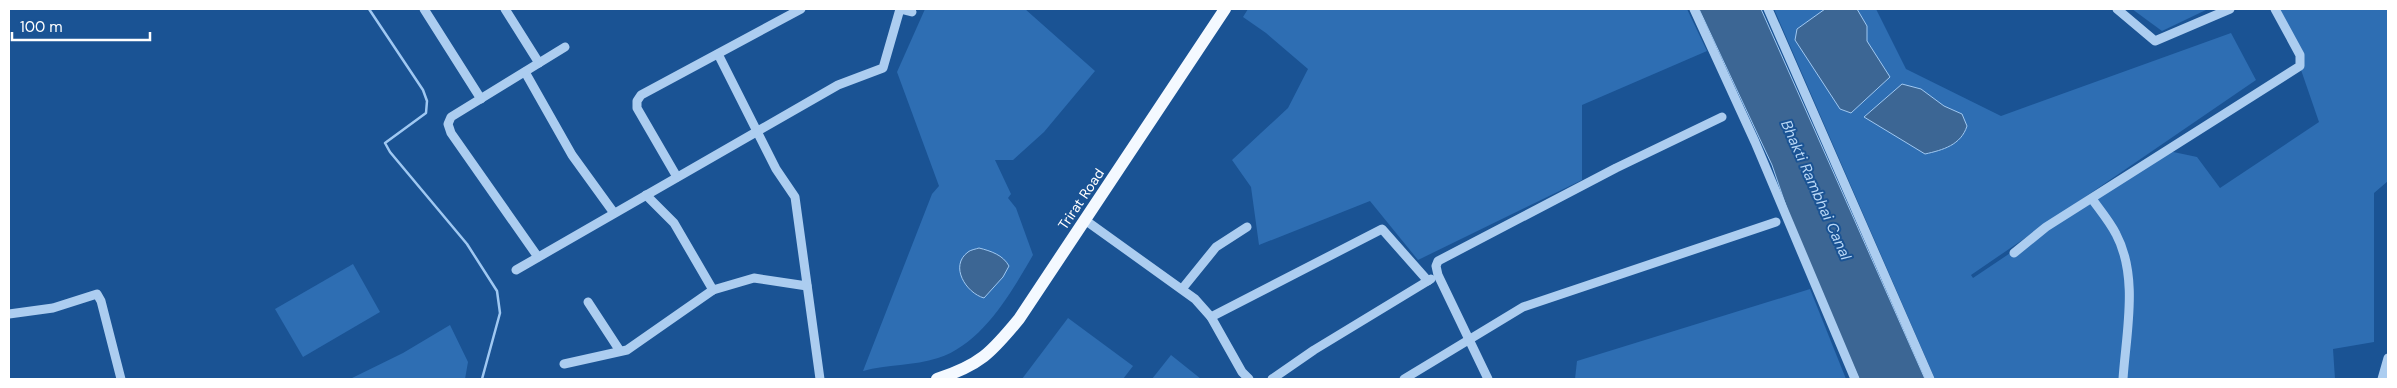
<svg xmlns="http://www.w3.org/2000/svg" width="2397" height="388" font-family="'DM Sans',sans-serif">
  <style>
    .green { fill: #2e6eb3 }
    .water { fill: #3c6694; stroke: #9fc8f2 }
    .lines { fill: none; stroke-linecap: round; stroke-linejoin: round }
    .stream { stroke: #9fc8f2; stroke-width: 2.5 }
    .minor { stroke: #accdf0; stroke-width: 9 }
    .major { stroke: #f4f9ff; stroke-width: 12 }
    .labels { text-anchor: middle; dominant-baseline: central; stroke-width: 4; stroke-linejoin: round; paint-order: stroke }
    .street-label { font-size: 14px; fill: #fff; stroke: #1a5394 }
    .water-label { font-size: 15px; font-style: italic; fill: #b8d7f6; stroke: #1a5394 }
  </style>
  <rect width="100%" height="100%" fill="#1a5394"/>
  <g class="green">
    <path d="M925,9H1025L1095,71L1044,132L1013,160H995L1011,194L1008,198L1016,208L1033,255C1011,293 982,344 938,358C914,366 887,364 863,371L932,194L939,186L897,72Z"/>
    <path d="M1248,9H1687L1707,51L1582,105V180L1418,260L1370,201L1259,245L1251,187L1232,160L1288,108L1308,69L1266,33L1243,17Z"/>
    <path d="M1774,9H1876L1906,69L2001,116L2231,33L2256,80L1971,275L1973,278L2164,150L2197,157L2220,188L2319,122L2280,9H2388V181L2374,193V342L2333,349L2335,379H1935Z"/>
    <path d="M2132,9H2208L2162,31Z"/>
    <path d="M353,264L380,312L303,357L275,309Z"/>
    <path d="M1810,289L1846,379H1575L1577,361Z"/>
    <path d="M1068,318L1133,366L1123,379H1022Z"/>
    <path d="M450,325L468,362L465,379H350L403,353Z"/>
    <path d="M1171,355L1201,379H1152Z"/>
  </g>
  <g class="water">
    <path d="M1699,9H1761L1925,379H1859L1798,241L1772,165Z"/>
    <path d="M1825,9H1857L1867,26V41L1890,77L1851,113L1840,109L1795,40L1797,29Z"/>
    <path d="M1902,84L1921,89L1944,106L1962,114L1967,126C1961,145 1943,150 1925,154L1864,117Z"/>
    <path d="M979,248C991,251 1003,255 1009,266L1003,277L984,298C966,293 949,266 968,252C970,250 976,249 979,248Z"/>
  </g>
  <g class="lines">
    <path class="stream" d="M369,9L423,90L427,101L426,113L385,143L390,152L467,244L497,291L500,313L482,379"/>
    <g class="minor">
      <path d="M424,9L481,99"/>
      <path d="M505,9L539,63"/>
      <path d="M900,9L912,12"/>
      <path d="M1694,9L1755,142L1855,379"/>
      <path d="M1768,9L1930,379"/>
      <path d="M2117,9L2155,41L2230,9"/>
      <path d="M718,54L776,169L795,197L820,379"/>
      <path d="M525,72L572,155L614,213"/>
      <path d="M677,177L637,108V101L641,95L801,9"/>
      <path d="M646,195L674,223L713,290"/>
      <path d="M2092,199C2100,210 2110,222 2116,234C2139,277 2126,333 2123,379"/>
      <path d="M1085,220L1195,299L1211,317L1242,372L1249,379"/>
      <path d="M2014,253L2046,227L2300,66V55L2275,9"/>
      <path d="M538,257L451,133L448,124L451,117L565,47"/>
      <path d="M516,270L838,85L883,68L900,9"/>
      <path d="M1182,289L1216,247L1247,227"/>
      <path d="M588,302L620,351"/>
      <path d="M9,314L53,308L97,294L101,301L121,379"/>
      <path d="M1211,317L1382,229L1428,281"/>
      <path d="M564,364L627,350L713,290L754,278L807,286"/>
      <path d="M1272,379L1314,350L1431,279"/>
      <path d="M1404,379L1523,307L1776,222"/>
      <path d="M1488,379L1438,275L1436,266L1438,261L1616,168L1722,117"/>
      <path d="M2382,379L2388,358"/>
    </g>
    <path class="major" d="M937,379C980,365 991,353 1019,319L1225,9"/>
  </g>
  <g class="labels">
    <g class="street-label">
      <text transform="translate(1081 199) rotate(-56)">Trirat Road</text>
    </g>
    <g class="water-label">
      <text transform="translate(1816 190) rotate(66)">Bhakti Rambhai Canal</text>
    </g>
  </g>
  <rect width="2397" height="388" fill="none" stroke="#ffffff" stroke-width="20"/>
  <path d="M12 32v8h138v-8" fill="none" stroke="#ffffff" stroke-width="2.5"/>
  <text x="20" y="32" font-size="15" fill="#ffffff" stroke="#1a5394" stroke-width="4" paint-order="stroke">100 m</text>
</svg>
